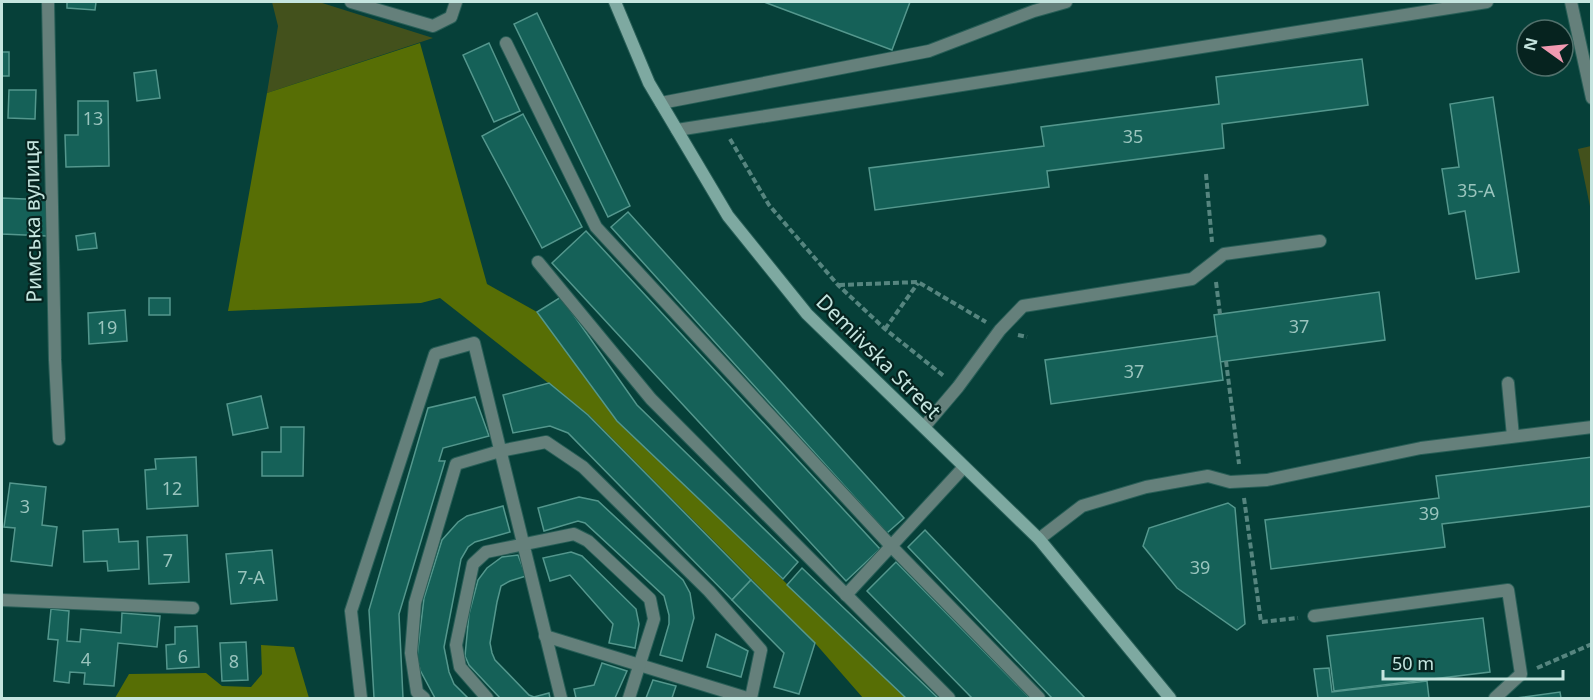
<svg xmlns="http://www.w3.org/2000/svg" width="1593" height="700" font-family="'Noto Sans',sans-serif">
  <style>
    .green { fill: #43511c }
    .forest { fill: #576e05 }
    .building { fill: #156158; stroke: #54978d; stroke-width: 1.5 }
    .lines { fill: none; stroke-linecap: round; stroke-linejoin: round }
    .lane-casing { stroke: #285e57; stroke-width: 14 }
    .street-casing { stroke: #285e57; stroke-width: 14 }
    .secondary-casing { stroke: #285e57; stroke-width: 14 }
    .path { stroke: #56857f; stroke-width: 4; stroke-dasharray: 6 3; stroke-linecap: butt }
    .lane { stroke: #65807b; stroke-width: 12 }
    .street { stroke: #65807b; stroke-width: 12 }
    .secondary { stroke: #7ea9a1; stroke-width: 12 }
    .labels { text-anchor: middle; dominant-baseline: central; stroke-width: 4.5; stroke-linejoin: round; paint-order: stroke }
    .number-label { font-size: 18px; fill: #99c4bd }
    .street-label { font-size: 21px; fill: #c5e5df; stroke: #06231f }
  </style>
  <rect width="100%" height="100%" fill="#064039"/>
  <g class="green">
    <path d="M272,2H319L433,38L267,93L278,26Z"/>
    <path d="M1591,146H1592L1591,211L1578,149Z"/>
  </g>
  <g class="forest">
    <path d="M420,43L487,284L537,312L617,421L906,698H863L815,643L589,415L440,298L421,303L228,311L267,93Z"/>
    <path d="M261,645L294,647L309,698H115L129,674L206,673L222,686L251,687L262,674Z"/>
  </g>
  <g class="building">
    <path d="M67,2H96L95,10L67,8Z"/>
    <path d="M764,2H910L892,50Z"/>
    <path d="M537,13L630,206L608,217L514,24Z"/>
    <path d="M489,43L520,111L494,122L463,55Z"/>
    <rect x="2" y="52" width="7" height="24"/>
    <path d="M1362,59L1368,105L1222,124L1224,148L1047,171L1049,187L875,210L869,168L1044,146L1041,127L1219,104L1216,77Z"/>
    <path d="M156,70L160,98L137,101L134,73Z"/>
    <path d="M9,90H36L35,119L8,118Z"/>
    <path d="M1493,97L1519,272L1476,279L1465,211L1449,214L1442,169L1459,167L1450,104Z"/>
    <path d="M78,101H108L109,166L66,167L65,135H78Z"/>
    <path d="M523,114L582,227L542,248L482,136Z"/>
    <path d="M2,198L48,200L47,236L2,234Z"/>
    <path d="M628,212L904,518L887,533L611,227Z"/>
    <path d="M586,231L880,549L846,581L552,263Z"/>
    <path d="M95,233L97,248L78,250L76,236Z"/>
    <path d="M1379,292L1385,340L1220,362L1214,315Z"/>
    <path d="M561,297L637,405L798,562L783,579L617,421L537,312Z"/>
    <rect x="149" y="298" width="21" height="17"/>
    <path d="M125,310L127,341L89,344L88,313Z"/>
    <path d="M1217,336L1223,380L1051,404L1045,360Z"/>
    <path d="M549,383L588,415L751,580L732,600L568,433L550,426L513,433L503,395Z"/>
    <path d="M261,396L268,428L233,435L227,404Z"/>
    <path d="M475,397L489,436L443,448L439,461H445L399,614L403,698H374L369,610L428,408Z"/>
    <path d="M281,427H304L303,476H262V452H281Z"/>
    <path d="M196,457L198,506L147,509L145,470L156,469L155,459Z"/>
    <path d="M1592,457V506L1442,524L1445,547L1271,569L1265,520L1439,498L1436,476Z"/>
    <path d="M10,483L46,487L42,525L57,527L52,566L11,561L15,528L4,527Z"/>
    <path d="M579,497L598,501L683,580L690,593L694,618L682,661L660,655L669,624V615L664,596L585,523L578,521L544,531L538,508Z"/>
    <path d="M1228,503L1235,508L1245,624L1237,630L1177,588L1143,546L1149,528Z"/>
    <path d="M503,506L510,532L475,542L468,547L461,559L444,647L449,672L454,684L468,698H435L420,670L417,657L424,598L442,540L458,522L467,516Z"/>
    <path d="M118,529L119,542L138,541L139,569L108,571L107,561L84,562L83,531Z"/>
    <path d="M925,530L1085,698H1052L908,547Z"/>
    <path d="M187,535L189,582L149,584L147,537Z"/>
    <path d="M272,550L277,600L231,604L226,554Z"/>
    <path d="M571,552L582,556L636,609L639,624L635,648L609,643L613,624L570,575L550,581L543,558Z"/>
    <path d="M518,555L526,576L510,581L501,586L497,602L490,643L492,653L495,660L529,695L534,697L549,693L550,698H500L469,665L465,656L469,614L478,580L487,568L502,557Z"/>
    <path d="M896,562L1030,698H972L867,591Z"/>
    <path d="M802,568L938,698H906L787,585Z"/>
    <path d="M751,580L815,643L799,694L774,687L784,653L732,600Z"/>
    <path d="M51,609L69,611L67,641L80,642L81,629L121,633L122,613L160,616L157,647L118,643L114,686L84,684L85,673L70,672L69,683L54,681L58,640L48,639Z"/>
    <path d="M1483,618L1490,672L1334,691L1327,636Z"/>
    <path d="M197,626L199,667L167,669L166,645L175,644V627Z"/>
    <path d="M716,634L748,651L741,677L707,667Z"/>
    <path d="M246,642L248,680L222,681L220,643Z"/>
    <path d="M602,663L627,671L615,698H576L574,689L594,685Z"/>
    <path d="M1329,668L1332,692L1427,681L1429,698H1318L1314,669Z"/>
    <path d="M653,680L676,686L672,698H646Z"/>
    <path d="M1560,692L1561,698H1516Z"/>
  </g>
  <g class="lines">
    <g class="lane-casing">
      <g id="lane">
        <path d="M351,2L433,26L451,17L456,2"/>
        <path d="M1571,2L1592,98"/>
        <path d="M506,43L596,227L891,546L1039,698"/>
        <path d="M661,103L929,51L1034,11L1066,2"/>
        <path d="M677,130L1487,2"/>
        <path d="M538,262L651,399L949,698"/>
        <path d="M1508,383L1513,436"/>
        <path d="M924,427L958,387L1000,330L1023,306L1192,279L1224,254L1320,241"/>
        <path d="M1039,539L1082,506L1146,487L1208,476L1230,482L1267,480L1421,448L1592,427"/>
        <path d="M846,595L964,467"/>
        <path d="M1314,616L1508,590L1521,674L1495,698"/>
        <path d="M545,636L747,698"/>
        <path d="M361,698L351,611L435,354L474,343L561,698"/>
        <path d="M424,698L417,692L411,653L415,603L456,464L500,451L546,442L583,467L709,591L761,650L751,698"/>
        <path d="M487,698L460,667L456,645L473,564L486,552L574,534L588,541L650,599L654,619L629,698"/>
      </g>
    </g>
    <g class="street-casing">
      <g id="street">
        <path d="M48,2L55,360L59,439"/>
        <path d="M2,600L193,608"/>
      </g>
    </g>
    <g class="secondary-casing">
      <path id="secondary" d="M615,2L649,83L728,216L807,314L1039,539L1170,698"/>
    </g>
    <g class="path">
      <path d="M730,139L769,205L838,285L885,329L945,377"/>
      <path d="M1206,174L1212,242"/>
      <path d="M1216,282L1220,314"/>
      <path d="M839,285L918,282L986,322"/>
      <path d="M885,329L918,283"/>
      <path d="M1018,335L1027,337"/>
      <path d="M1226,361L1239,464"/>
      <path d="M1244,498L1261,622L1298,618"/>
      <path d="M1537,668L1592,644"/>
    </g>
    <use href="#lane" class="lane"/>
    <use href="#street" class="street"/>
    <use href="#secondary" class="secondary"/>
  </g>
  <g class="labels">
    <g class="number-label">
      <text x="93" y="118">13</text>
      <text x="1133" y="136">35</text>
      <text x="1476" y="190">35-А</text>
      <text x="1299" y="326">37</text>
      <text x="107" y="327">19</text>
      <text x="1134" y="371">37</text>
      <text x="172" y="488">12</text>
      <text x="25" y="506">3</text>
      <text x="1429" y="513">39</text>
      <text x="168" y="560">7</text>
      <text x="1200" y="567">39</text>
      <text x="251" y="577">7-А</text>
      <text x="183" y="656">6</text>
      <text x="86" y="659">4</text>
      <text x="234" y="661">8</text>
    </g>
    <g class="street-label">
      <text transform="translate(32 221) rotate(-91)">Римська вулиця</text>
      <text transform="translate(879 356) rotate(45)">Demiivska Street</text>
    </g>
  </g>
  <rect width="1593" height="700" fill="none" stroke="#c5e5df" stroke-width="6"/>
  <g transform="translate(1545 48) rotate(285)"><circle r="28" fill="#06231f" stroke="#52716c" stroke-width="1.5"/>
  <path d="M0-4.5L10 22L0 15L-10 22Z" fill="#f19ab1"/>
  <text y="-9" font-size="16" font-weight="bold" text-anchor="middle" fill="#c5e5df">N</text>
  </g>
  <path d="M1383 670v9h180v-9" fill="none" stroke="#c5e5df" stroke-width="3"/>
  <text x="1392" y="670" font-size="18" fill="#c5e5df" stroke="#06231f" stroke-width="4.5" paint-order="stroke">50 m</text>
</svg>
